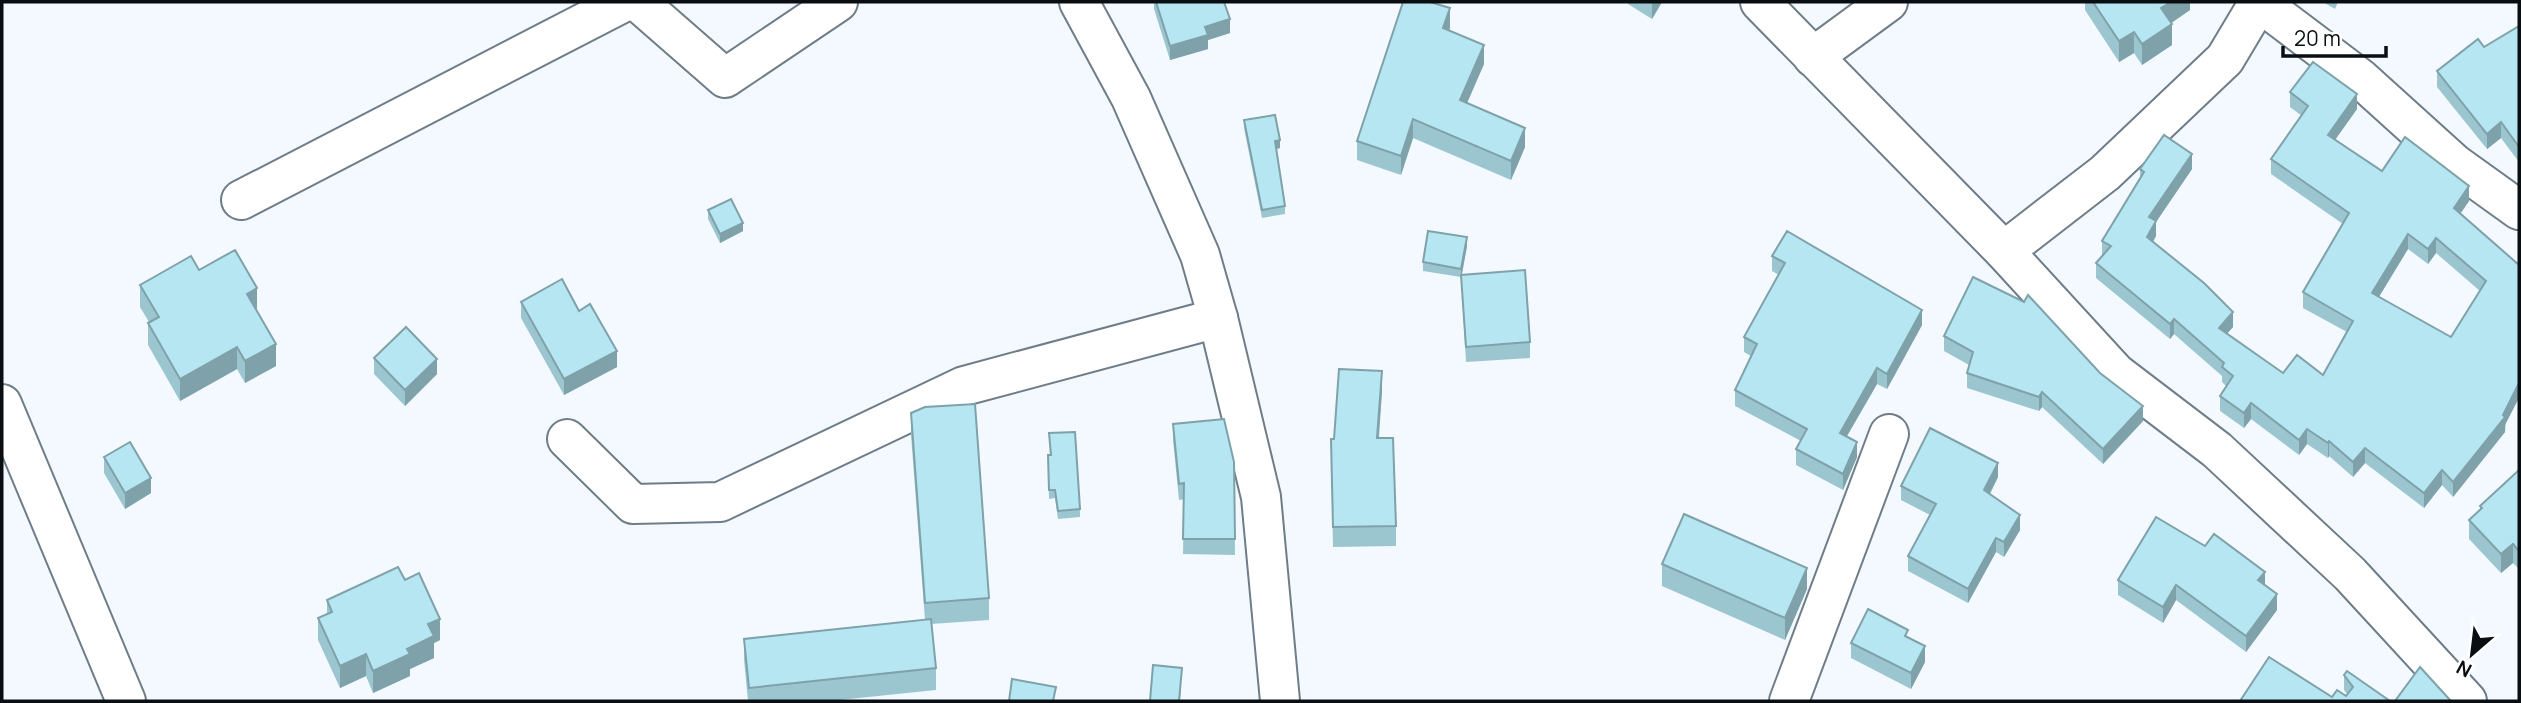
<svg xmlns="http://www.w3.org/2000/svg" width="2521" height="703" font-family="Manrope,sans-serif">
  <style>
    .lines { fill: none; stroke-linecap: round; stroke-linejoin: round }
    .minor-casing { stroke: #6f7d89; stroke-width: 42 }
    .minor { stroke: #fff; stroke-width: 38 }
    .wall { fill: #9cc6cf; fill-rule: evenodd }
    .shaded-wall { fill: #7fa1a9 }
    .building { fill: #b5e6f1; stroke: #7fa1a9; stroke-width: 2; fill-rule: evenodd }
  </style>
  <rect width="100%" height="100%" fill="#f3f9ff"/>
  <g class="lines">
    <g class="minor-casing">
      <g id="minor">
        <path d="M638,2L725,78L838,2"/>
        <path d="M1079,2L1131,98L1200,255L1218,318L1261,497L1280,701"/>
        <path d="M1760,2L2004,251L2116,373L2217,450L2350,574L2467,701"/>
        <path d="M2259,2L2361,79L2455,164L2519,210"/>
        <path d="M1813,57L1888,2"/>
        <path d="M241,200L624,2"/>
        <path d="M2004,251L2105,173L2225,59L2259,2"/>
        <path d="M2,404L126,701"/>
        <path d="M567,439L633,504L720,502L964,386L1218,318"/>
        <path d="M1789,701L1889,434"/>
      </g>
    </g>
    <use href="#minor" class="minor"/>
  </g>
  <g class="wall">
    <path d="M1154,2H1224L1230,33L1208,40V49L1170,60L1154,9Z"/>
    <path d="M1628,2H1662L1652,19L1628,4Z"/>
    <path d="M2085,2H2190V10L2171,23L2172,45L2142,65L2134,53L2119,62L2085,10Z"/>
    <path d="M2323,2H2338L2335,9Z"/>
    <path d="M2519,26V162L2501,138L2487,149L2437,87V71L2484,47Z"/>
    <path d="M1450,28L1449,30L1484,64L1467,103L1525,147L1511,180L1413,138L1401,175L1357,160V141Z"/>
    <path d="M2290,92L2357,109L2335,139L2382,171L2469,201L2460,214L2519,265L2505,432L2453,497L2442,485L2424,508L2365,463L2353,477L2329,456L2328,458L2307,444L2299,455L2251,419L2244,428L2220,411V396L2226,386L2222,382V376L2174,334L2170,339L2096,278V263L2102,256V241L2140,177V169H2192L2156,222V236L2153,242L2233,327L2227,333L2283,373L2323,375L2347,332L2303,308V292L2343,224L2271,174V159L2302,116L2290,107ZM2408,249L2428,264L2436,253L2480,291L2451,337L2379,297Z"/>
    <path d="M1244,120L1280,148L1276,149L1285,206V214L1262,218L1244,128Z"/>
    <path d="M708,210L743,231L720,243L708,219Z"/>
    <path d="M1467,246L1462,275L1530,342V358L1466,362L1461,277L1423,271V262Z"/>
    <path d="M1772,256L1922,325L1887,389L1877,384L1847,436L1857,457L1843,490L1796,465V449L1801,441L1735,406V390L1751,356L1744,352V337L1779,275L1772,271Z"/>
    <path d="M199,270L257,310L276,366L245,383L237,369L180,401L148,345V323L149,322L140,307V285Z"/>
    <path d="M521,302L579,311L617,367L564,395L521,318Z"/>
    <path d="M1944,336L2143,421L2103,464L2042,407L2039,411L1967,388V373L1969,365L1944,351Z"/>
    <path d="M374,358L437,374L405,406L374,374Z"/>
    <path d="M1382,391L1379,438L1396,526V546L1333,547L1331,458L1334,439Z"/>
    <path d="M911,413L989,598V620L931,624L936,668V690L830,701H748L744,660V639L925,620L911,435Z"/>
    <path d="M1173,424L1234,462L1235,555L1183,554L1184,499L1179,500L1173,440Z"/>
    <path d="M1049,433L1080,509V517L1058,519L1055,498L1049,499L1048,455H1050Z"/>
    <path d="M104,457L151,493L125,509L104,473Z"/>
    <path d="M2519,470V569L2513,563L2501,573L2469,539V520L2480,510V506Z"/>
    <path d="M1998,477L1990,494L2020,530L2004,557L1996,552L1968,603L1908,571V556L1930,515L1901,500V486Z"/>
    <path d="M1662,564L1807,589L1785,640L1662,586Z"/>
    <path d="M405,580L440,640L434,643V658L410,669V676L373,693L366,676L340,688L318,640V618L327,614V600Z"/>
    <path d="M2118,580L2265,585L2277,610L2246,652L2176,600L2163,623L2118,595Z"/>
    <path d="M1908,637L1925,662L1911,689L1851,658V643Z"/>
    <path d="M2344,675L2390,701L2332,697L2346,696L2347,694L2344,690Z"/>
  </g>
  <g class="shaded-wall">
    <path d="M1653,2H1662L1652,19V4Z"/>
    <path d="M2171,2H2190V10L2161,30V8Z"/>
    <path d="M1450,8V28L1443,47V28Z"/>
    <path d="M1230,19V33L1208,40V49L1170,60V46L1205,27Z"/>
    <path d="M2172,24V45L2142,65V44Z"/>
    <path d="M2134,32V53L2119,62V41Z"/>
    <path d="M1484,45V64L1460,119V100Z"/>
    <path d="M2357,94V109L2328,150V135Z"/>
    <path d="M1413,119V138L1401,175V156Z"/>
    <path d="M2501,122V138L2487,149V134Z"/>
    <path d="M1525,128V147L1511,180V161Z"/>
    <path d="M1280,140V148L1275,149V141Z"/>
    <path d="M2192,154V169L2156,222V236L2147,252V237L2149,217Z"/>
    <path d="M2469,186V201L2454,223V208Z"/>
    <path d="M743,223V231L720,243V234Z"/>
    <path d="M2408,234V249L2372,308V293Z"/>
    <path d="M1467,237V246L1461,278V269Z"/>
    <path d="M2436,238V253L2428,264V249Z"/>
    <path d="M257,288V310L247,294Z"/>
    <path d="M1922,310V325L1887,389V374Z"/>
    <path d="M2233,312V327L2219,343V328Z"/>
    <path d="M2174,319V334L2170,339V324Z"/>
    <path d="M276,344V366L245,383V361Z"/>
    <path d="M237,347V369L180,401V379Z"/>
    <path d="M617,351V367L564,395V379Z"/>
    <path d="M437,359V374L405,406V390Z"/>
    <path d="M1877,368V384L1840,448V433Z"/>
    <path d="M1382,371V391L1377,457V438Z"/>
    <path d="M2519,383V398L2505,425V432L2453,497V482L2503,415Z"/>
    <path d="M2042,392V407L2039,411V397Z"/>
    <path d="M2251,403V419L2244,428V413Z"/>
    <path d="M2143,406V421L2103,464V449Z"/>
    <path d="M2307,429V444L2299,455V440Z"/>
    <path d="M2329,441V456L2328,458V443Z"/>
    <path d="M1857,442V457L1843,490V474Z"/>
    <path d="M2365,448V463L2353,477V462Z"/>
    <path d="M1998,463V477L1984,505V490Z"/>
    <path d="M2442,470V485L2424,508V493Z"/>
    <path d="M151,478V493L125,509V493Z"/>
    <path d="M2020,515V530L2004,557V542Z"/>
    <path d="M1996,538V552L1968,603V589Z"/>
    <path d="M2513,544V563L2501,573V554Z"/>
    <path d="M1807,568V589L1785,640V618Z"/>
    <path d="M2265,572V587L2258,580Z"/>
    <path d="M2176,585V600L2163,623V607Z"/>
    <path d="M2277,594V610L2246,652V636Z"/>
    <path d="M440,619V640L434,643V658L410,669V676L373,693V671L407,649L428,624Z"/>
    <path d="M1925,646V662L1911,689V673Z"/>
    <path d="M366,654V676L340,688V666Z"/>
    <path d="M1182,668L1180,701H1179Z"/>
  </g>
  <g class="building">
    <path d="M1156,2H1224L1230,19L1205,27L1208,35L1170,46Z"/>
    <path d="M1403,2H1430L1450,8L1443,28L1484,45L1460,100L1525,128L1511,161L1413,119L1401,156L1357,141Z"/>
    <path d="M2093,2H2171L2161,8L2172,24L2142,44L2134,32L2119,41Z"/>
    <path d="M2519,26V147L2501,122L2487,134L2437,71L2478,39L2484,47Z"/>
    <path d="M2313,62L2357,94L2328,135L2382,171L2405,137L2469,186L2454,208L2519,265V383L2503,415L2505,417L2453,482L2442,470L2424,493L2365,448L2353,462L2329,441L2328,443L2307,429L2299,440L2251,403L2244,413L2220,396L2233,376L2222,367L2224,363L2174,319L2170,324L2096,263L2111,246L2102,241L2144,172L2140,169L2164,135L2192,154L2149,217L2156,221L2147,237L2204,283L2233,312L2219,328L2283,373L2297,355L2323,375L2353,321L2303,292L2349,213L2271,159L2308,106L2290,92ZM2408,234L2428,249L2436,238L2486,281L2451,337L2372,293Z"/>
    <path d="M1275,115L1280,140L1275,141L1285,206L1262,210L1244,120Z"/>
    <path d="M731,199L743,223L720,234L708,210Z"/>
    <path d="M1428,231L1467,237L1461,269L1423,262Z"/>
    <path d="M1787,231L1922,310L1887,374L1877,368L1840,433L1857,442L1843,474L1796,449L1807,429L1735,390L1757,344L1744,337L1785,263L1772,256Z"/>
    <path d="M235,250L257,288L247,294L276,344L245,361L237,347L180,379L148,323L159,317L140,285L191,256L199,270Z"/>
    <path d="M1525,270L1530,342L1466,347L1461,275Z"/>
    <path d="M1973,277L2024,302L2028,295L2100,373L2143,406L2103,449L2042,392L2039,397L1967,373L1973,352L1944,336Z"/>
    <path d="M562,279L579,311L590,304L617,351L564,379L521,302Z"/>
    <path d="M406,327L437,359L405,390L374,358Z"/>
    <path d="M1339,369L1382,371L1377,438H1393L1396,526L1333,527L1331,439H1334Z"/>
    <path d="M975,404L989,598L925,603L911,413L925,407Z"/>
    <path d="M1224,419L1234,462L1235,539H1183L1184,483L1179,484L1173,424Z"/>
    <path d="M1930,428L1998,463L1984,490L2020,515L2004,542L1996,538L1968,589L1908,556L1936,504L1901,486Z"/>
    <path d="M1075,432L1080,509L1058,511L1055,490H1049L1048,455H1051L1049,433Z"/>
    <path d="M130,442L151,478L125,493L104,457Z"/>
    <path d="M2519,470V551L2513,544L2501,554L2469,520L2482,508L2480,506Z"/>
    <path d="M1684,514L1807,568L1785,618L1662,564Z"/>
    <path d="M2156,517L2205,546L2214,534L2265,572L2258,580L2277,594L2246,636L2176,585L2163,607L2118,580Z"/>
    <path d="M398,567L405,580L419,573L440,619L428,624L434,636L407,649L410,654L373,671L366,654L340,666L318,618L332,612L327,600Z"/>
    <path d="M1868,609L1908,630L1905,636L1925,646L1911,673L1851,643Z"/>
    <path d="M931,619L936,668L749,688L744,639Z"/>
    <path d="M2269,657L2332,697L2337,690L2346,696L2353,687L2344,675L2347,671L2390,701H2240Z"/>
    <path d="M1153,665L1182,668L1179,701H1150Z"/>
    <path d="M2420,667L2451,701H2395Z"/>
    <path d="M1012,679L1056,687L1053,701H1009Z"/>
  </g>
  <rect width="2521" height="703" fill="none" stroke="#090e13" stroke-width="7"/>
  <g transform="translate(2472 654) rotate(208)" stroke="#ffffff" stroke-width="5" paint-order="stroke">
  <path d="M0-5L12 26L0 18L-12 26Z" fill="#090e13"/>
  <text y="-10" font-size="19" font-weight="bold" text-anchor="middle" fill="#090e13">N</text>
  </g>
  <path d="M2283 46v10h103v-10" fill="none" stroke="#090e13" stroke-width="3.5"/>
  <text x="2294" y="46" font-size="21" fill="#090e13" stroke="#ffffff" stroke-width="5" paint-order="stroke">20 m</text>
</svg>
